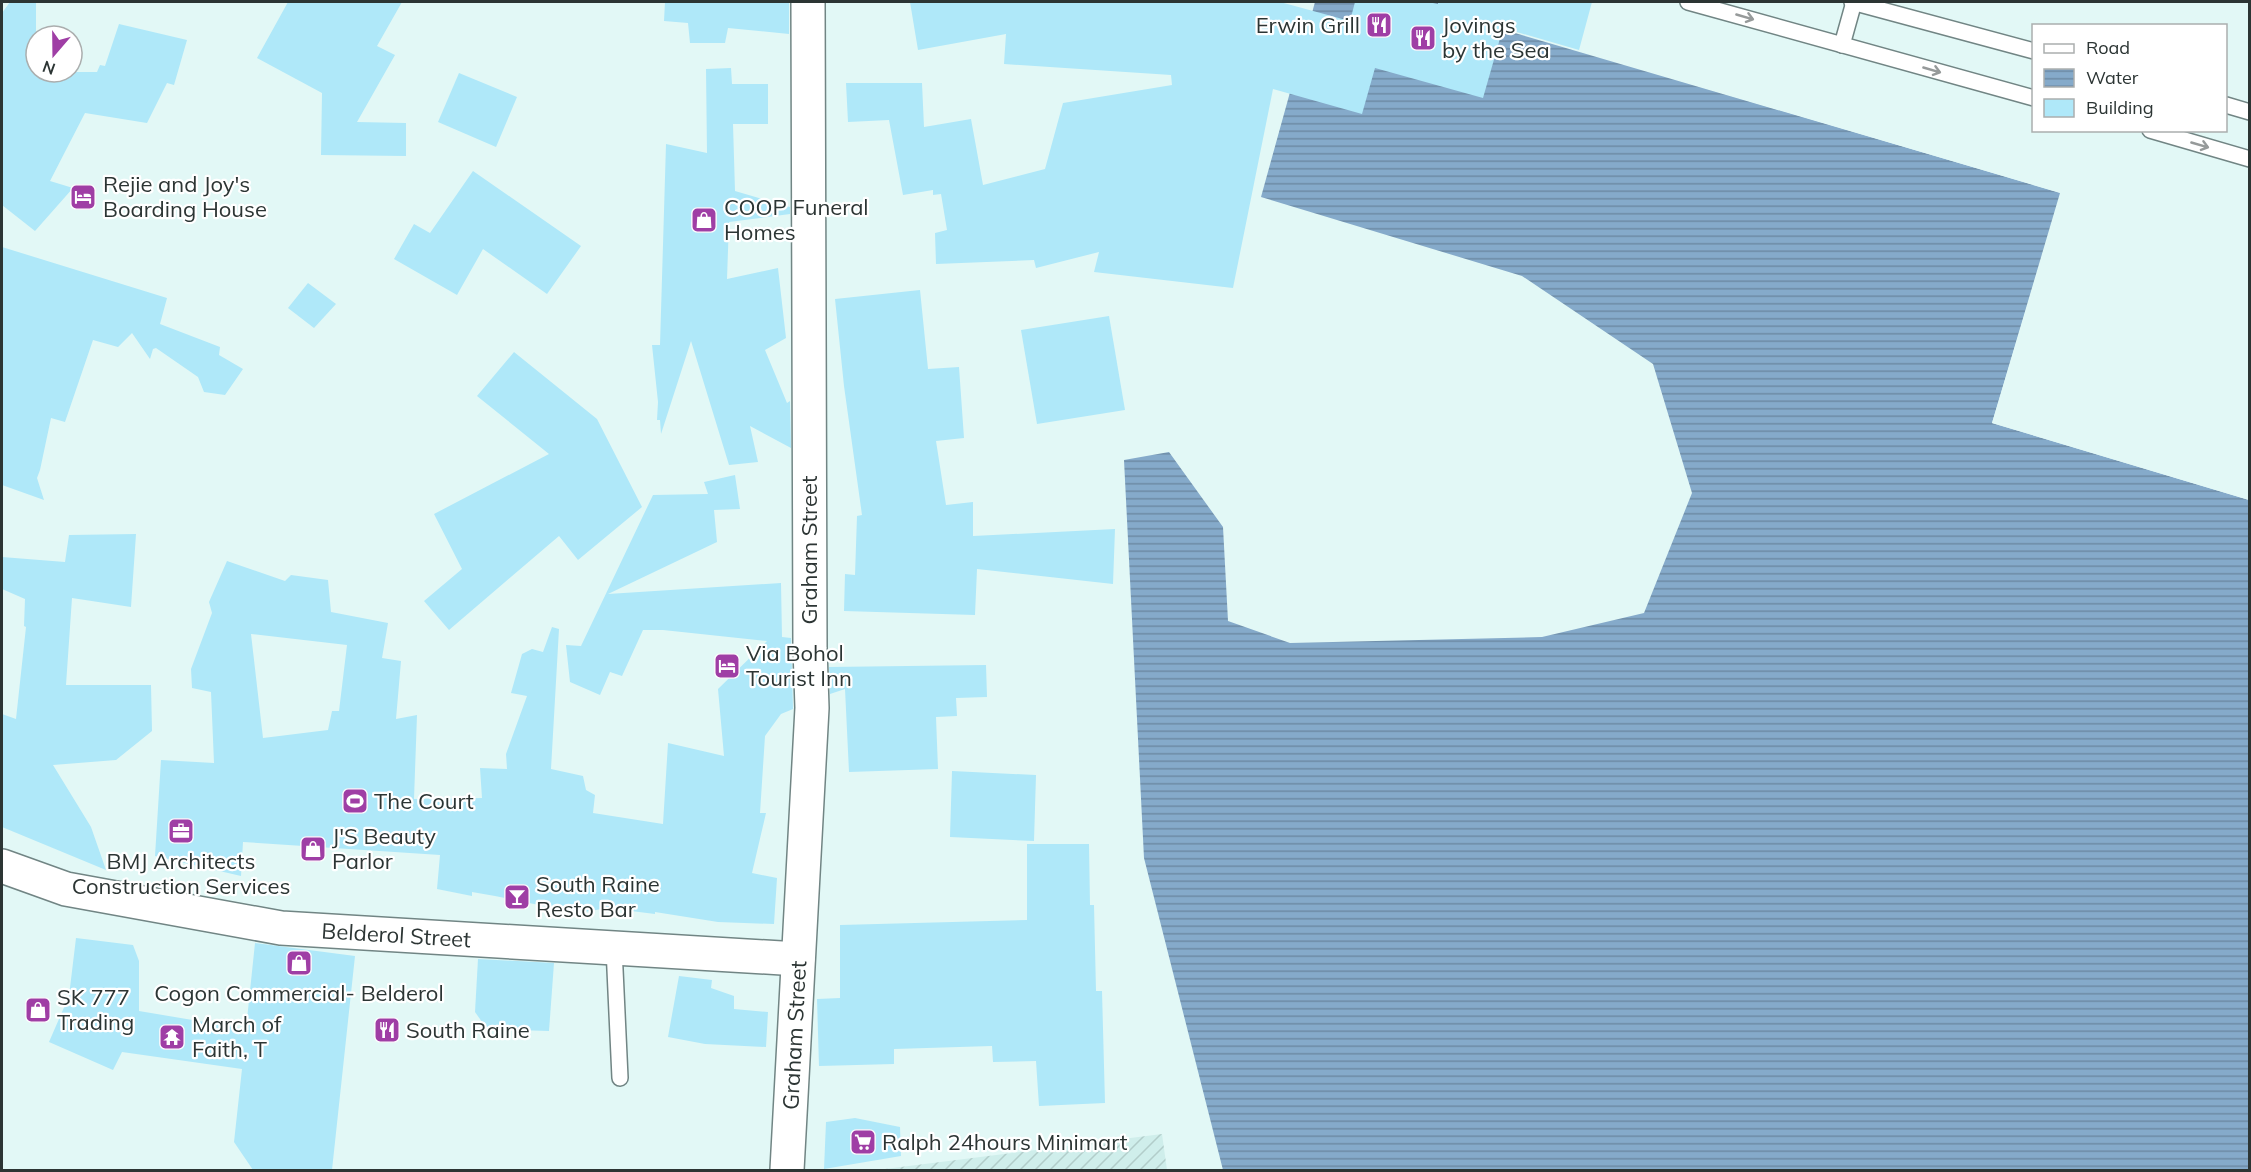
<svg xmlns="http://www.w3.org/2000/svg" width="2251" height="1172" font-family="Mulish,sans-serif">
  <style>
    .industrial { fill: url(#industrial-furrows) }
    .water { fill: url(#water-rules) }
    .pier { fill: #e2f8f6 }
    .building { fill: #afe8f9; fill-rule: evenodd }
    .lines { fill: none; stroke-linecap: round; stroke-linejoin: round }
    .service-casing { stroke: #718584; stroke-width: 18 }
    .tertiary-casing { stroke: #718584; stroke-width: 36 }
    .secondary-casing { stroke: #718584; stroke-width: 36 }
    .path { stroke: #96a7a5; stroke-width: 4; stroke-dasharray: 3 4.5; stroke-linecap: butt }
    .service { stroke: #fff; stroke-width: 15 }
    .tertiary { stroke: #fff; stroke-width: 33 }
    .secondary { stroke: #fff; stroke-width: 33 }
    .oneway { stroke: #969a9a }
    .labels { text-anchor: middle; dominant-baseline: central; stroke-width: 4.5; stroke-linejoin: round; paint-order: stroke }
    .poi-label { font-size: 22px; fill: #2c3534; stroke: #fff; text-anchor: start }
    .street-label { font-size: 22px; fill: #2c3534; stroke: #fff }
  </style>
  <defs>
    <pattern id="industrial-furrows" width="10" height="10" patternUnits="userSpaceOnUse" patternTransform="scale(1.5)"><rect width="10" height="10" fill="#cfeeeb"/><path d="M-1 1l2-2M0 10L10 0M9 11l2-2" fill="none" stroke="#b2cdca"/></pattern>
    <pattern id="water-rules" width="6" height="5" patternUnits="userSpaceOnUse" patternTransform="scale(1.5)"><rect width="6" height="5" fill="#85aaca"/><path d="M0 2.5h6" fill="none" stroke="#6d8ba5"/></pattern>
  </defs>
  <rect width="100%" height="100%" fill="#e2f8f6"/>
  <path class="industrial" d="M1162,1134L1167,1170H877Z"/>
  <path class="water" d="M1315,2H1517L1508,31L2061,193L1992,423L2249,500V1170H1223L1144,858L1124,460L1169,452L1223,527L1228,621L1290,643L1542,637L1644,613L1692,493L1653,364L1522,276L1261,197Z"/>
  <path class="pier" d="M1517,2H1519L1512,29L2062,190L2064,194L1996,421L2175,473L2250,497L2249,500L1992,423L2060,193L1509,30Z"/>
  <g class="building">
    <path d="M10,2H36V72H97L100,65L105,66L119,24L187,40L174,85L167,83L147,123L85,113L50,181L73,188L35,231L2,205V13Z"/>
    <path d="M288,2H402L377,46L395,55L357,122L406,123V156L321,155L322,93L257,58Z"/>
    <path d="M665,2H789V34L728,28L725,43H690L688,23L664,21Z"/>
    <path d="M910,2H1280L1350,21L1355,2H1428L1438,4V2H1592L1579,50L1503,28L1483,98L1375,68L1362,114L1273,89L1233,288L1094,272L1099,252L1036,268L1034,260L936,264L935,233L947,230L941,194L933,195V190L903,195L889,120L848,122L846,83H922L924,127L971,119L983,185L1045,169L1063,103L1172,85L1171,75L1004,64L1006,34L918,50Z"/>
    <path d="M731,68L732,84H768V124H733L735,191L790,207V214L729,222L727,279L778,268L786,338L765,350L787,403L790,401L791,448L750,426L758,462L729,465L691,341L661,434L660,420H657L658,402L652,345H660L666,144L707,153L706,69Z"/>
    <path d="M459,73L517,97L496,147L438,122Z"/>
    <path d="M473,171L581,246L547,294L483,249L457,295L394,259L414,224L430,233Z"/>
    <path d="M2,247L167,298L160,324L220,347L219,355L243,369L225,395L204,392L198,377L156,348L153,349L150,359L132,333L118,347L93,340L65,422L51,418L40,470L37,478L44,500L2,485Z"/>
    <path d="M308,283L336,304L314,328L288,308Z"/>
    <path d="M920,290L928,369L959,367L964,438L936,441L946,505L973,502V536L1115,529L1113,584L977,569L975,615L844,611L845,574L855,575L857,516L862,515L844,386L835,299Z"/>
    <path d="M1109,316L1125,410L1037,424L1021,330Z"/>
    <path d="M514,352L597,419L642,507L578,560L559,536L449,630L424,601L462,569L434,514L549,454L477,396Z"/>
    <path d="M735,475L740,509L714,510L717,542L608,594L781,583L782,637L791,638L793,709L781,714L765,736L760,813H766L752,873L777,878L774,924L718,922L655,912V914L607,908L579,913L495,896L472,892V896L437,889L440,855L243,842L241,876L155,856L161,760L214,763L211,692L192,688L191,669L212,613L209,602L227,561L285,581L291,575L328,580L331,612L388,623L382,658L401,661L396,719L417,715L414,799L482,798L480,768L507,769L506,754L527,696L511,693L522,654L532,649L543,652L552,627L559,629L551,769L583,776L586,790L595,795L593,813L663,824L668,743L724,756L718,689L767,641L663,630H643L622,676L610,672L600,695L570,682L566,645L581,646L653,495L708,494L704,482ZM251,634L347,645L339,711H332L328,730L263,738Z"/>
    <path d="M136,534L131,607L72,598L66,685H151L152,731L116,760L53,765L91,827L106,870L2,827V714L16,719L26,627L24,626L25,599L2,589V557L65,562L69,535Z"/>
    <path d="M986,665L987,697L956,698L957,716L936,717L938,769L849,772L845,689L830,694L829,667Z"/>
    <path d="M952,771L1036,775L1034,841L950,837Z"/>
    <path d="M1027,844H1089L1090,905H1094L1096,991H1102L1105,1103L1039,1106L1036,1061L993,1062L992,1046L894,1049V1064L819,1066L817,999L840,998V925L1027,920Z"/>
    <path d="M76,938L133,945L139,961V1011L246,1029L255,943L355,956L332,1170H253L234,1142L242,1069L122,1052L113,1070L49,1042L69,996Z"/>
    <path d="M478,959L554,963L549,1031L487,1029L475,1012Z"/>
    <path d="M679,976L712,980L711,988L734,996V1009L768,1012L766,1047L705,1044L668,1037Z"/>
    <path d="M855,1118L900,1127L901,1156L824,1169L826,1122Z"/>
  </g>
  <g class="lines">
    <g class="service-casing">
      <g id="service">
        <path d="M1688,2L2034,98"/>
        <path d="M1852,2L2034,51"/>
        <path d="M1842,45L1854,2"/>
        <path d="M2226,105L2250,112"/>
        <path d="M2150,130L2250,159"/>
        <path d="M614,948L620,1078"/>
      </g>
    </g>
    <g class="tertiary-casing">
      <g id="tertiary">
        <path id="s1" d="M2,866L66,889L281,928L798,959"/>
      </g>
    </g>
    <g class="secondary-casing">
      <g id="secondary">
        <path id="s2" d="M787,1170L812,708L810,648L808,2"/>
      </g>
    </g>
    <path class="path" d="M2248,229H2250"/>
    <use href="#service" class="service"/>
    <use href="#tertiary" class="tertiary"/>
    <use href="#secondary" class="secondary"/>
  </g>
  <defs><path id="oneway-shaft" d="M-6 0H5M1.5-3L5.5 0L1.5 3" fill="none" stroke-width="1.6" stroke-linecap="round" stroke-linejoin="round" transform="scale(1.5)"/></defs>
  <g class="oneway">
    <use href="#oneway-shaft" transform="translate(1745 17) rotate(16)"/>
    <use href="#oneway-shaft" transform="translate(1932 70) rotate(16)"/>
    <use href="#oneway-shaft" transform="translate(2200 145) rotate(16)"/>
  </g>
  <defs>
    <g id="restaurant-square" transform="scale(1.35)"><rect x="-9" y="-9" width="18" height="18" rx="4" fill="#9f3ea5" stroke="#fff"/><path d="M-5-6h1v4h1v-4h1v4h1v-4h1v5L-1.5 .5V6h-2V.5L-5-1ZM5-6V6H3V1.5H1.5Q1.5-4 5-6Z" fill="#fff"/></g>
    <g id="hotel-square" transform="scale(1.35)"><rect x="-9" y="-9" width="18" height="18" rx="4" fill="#9f3ea5" stroke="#fff"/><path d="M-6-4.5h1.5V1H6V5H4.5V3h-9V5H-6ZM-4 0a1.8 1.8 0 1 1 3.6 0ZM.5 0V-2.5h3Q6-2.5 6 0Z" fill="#fff"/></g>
    <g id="shop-square" transform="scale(1.35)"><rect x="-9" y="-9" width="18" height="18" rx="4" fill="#9f3ea5" stroke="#fff"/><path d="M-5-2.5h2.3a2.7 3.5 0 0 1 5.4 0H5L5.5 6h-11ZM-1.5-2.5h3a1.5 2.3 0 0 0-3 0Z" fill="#fff"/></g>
    <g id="stadium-square" transform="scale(1.35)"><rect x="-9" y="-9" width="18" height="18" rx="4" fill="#9f3ea5" stroke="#fff"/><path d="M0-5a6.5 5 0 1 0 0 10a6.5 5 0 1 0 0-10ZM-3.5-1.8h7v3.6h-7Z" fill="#fff"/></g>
    <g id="office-square" transform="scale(1.35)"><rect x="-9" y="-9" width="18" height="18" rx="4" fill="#9f3ea5" stroke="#fff"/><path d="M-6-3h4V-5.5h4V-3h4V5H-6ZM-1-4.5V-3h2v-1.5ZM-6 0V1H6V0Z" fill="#fff"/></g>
    <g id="bar-square" transform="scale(1.35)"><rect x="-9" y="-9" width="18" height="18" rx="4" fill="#9f3ea5" stroke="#fff"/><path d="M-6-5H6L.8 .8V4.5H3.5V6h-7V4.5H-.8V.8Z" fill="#fff"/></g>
    <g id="temple-square" transform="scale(1.35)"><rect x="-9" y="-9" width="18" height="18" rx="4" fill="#9f3ea5" stroke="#fff"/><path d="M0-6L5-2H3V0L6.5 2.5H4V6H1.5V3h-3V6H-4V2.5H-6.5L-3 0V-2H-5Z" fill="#fff"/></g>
    <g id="supermarket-square" transform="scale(1.35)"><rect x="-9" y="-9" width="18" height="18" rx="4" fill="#9f3ea5" stroke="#fff"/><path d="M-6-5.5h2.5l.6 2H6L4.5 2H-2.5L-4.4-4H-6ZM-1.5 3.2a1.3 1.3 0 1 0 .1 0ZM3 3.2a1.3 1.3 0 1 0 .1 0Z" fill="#fff"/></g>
  </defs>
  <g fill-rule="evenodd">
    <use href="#restaurant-square" x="1379" y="25"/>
    <use href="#restaurant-square" x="1423" y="38"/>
    <use href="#hotel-square" x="83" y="197"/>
    <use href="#shop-square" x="704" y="220"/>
    <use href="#hotel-square" x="727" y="666"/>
    <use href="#stadium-square" x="355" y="801"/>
    <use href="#office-square" x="181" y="831"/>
    <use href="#shop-square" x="313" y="849"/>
    <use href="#bar-square" x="517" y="897"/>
    <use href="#shop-square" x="299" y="963"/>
    <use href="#shop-square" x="38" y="1010"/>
    <use href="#restaurant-square" x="387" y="1030"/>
    <use href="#temple-square" x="172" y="1037"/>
    <use href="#supermarket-square" x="863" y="1142"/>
  </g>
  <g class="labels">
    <g class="poi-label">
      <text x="1360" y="25" text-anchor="end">Erwin Grill</text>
      <text x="1442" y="25">Jovings<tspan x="1442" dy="25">by the Sea</tspan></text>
      <text x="103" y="184">Rejie and Joy's<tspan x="103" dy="25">Boarding House</tspan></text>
      <text x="724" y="207">COOP Funeral<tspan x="724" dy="25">Homes</tspan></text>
      <text x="746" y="653">Via Bohol<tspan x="746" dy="25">Tourist Inn</tspan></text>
      <text x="374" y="801">The Court</text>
      <text x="332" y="836">J'S Beauty<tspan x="332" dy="25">Parlor</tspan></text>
      <text x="181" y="861" text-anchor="middle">BMJ Architects<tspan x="181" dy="25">Construction Services</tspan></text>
      <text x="536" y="884">South Raine<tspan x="536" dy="25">Resto Bar</tspan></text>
      <text x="299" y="993" text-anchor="middle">Cogon Commercial- Belderol</text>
      <text x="57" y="997">SK 777<tspan x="57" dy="25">Trading</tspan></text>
      <text x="192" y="1024">March of<tspan x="192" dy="25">Faith, T</tspan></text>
      <text x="406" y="1030">South Raine</text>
      <text x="882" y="1142">Ralph 24hours Minimart</text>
    </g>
    <g class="street-label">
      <text transform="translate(809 550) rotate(-90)">Graham Street</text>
      <text stroke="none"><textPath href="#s1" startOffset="402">Belderol Street</textPath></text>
      <text stroke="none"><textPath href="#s2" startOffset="135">Graham Street</textPath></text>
    </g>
  </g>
  <rect width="2251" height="1172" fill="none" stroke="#2c3534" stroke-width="6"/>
  <rect x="2032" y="24" width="195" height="108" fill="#ffffff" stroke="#abaeae" stroke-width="1.5"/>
  <rect x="2044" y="44" width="30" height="9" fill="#ffffff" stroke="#abaeae" stroke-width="1.5"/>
  <text x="2086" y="54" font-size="18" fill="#2c3534">Road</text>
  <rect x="2044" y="69" width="30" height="18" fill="url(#water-rules)" stroke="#abaeae" stroke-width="1.5"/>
  <text x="2086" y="84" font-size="18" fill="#2c3534">Water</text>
  <rect x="2044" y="99" width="30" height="18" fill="#afe8f9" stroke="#abaeae" stroke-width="1.5"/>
  <text x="2086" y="114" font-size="18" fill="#2c3534">Building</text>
  <g transform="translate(54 54) rotate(200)"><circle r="28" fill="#ffffff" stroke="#abaeae" stroke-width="1.5"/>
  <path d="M0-4.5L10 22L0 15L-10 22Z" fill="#9f3ea5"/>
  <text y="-9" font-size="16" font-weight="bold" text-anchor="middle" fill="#2c3534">N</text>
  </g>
</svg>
